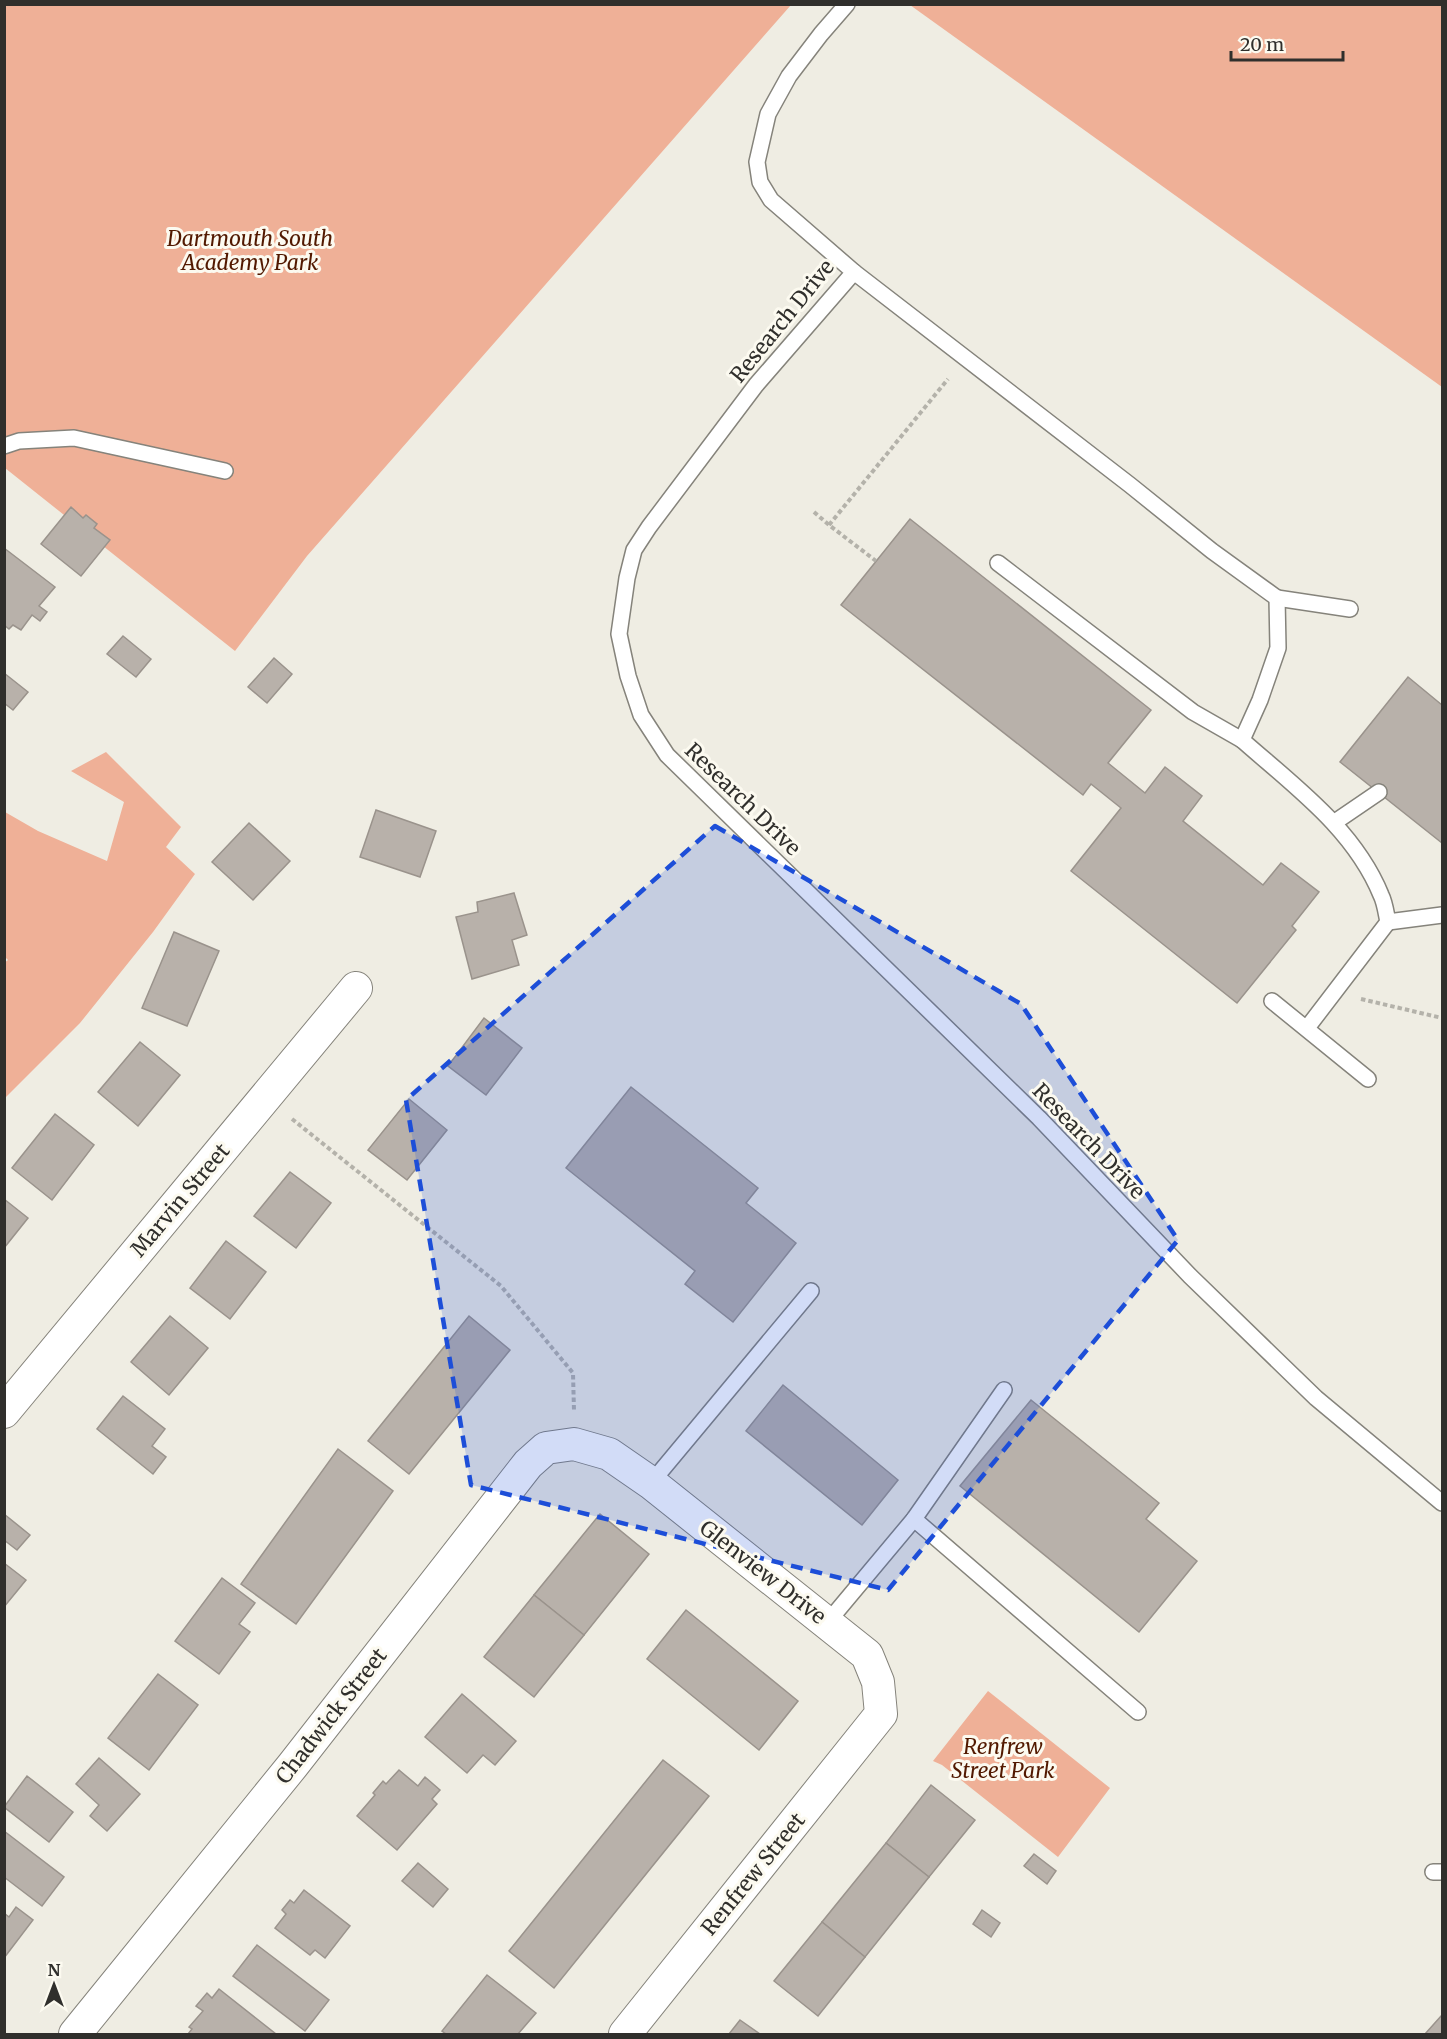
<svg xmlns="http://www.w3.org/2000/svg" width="1447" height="2039" font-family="Merriweather,serif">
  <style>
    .green { fill: #efb097 }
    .building { fill: #b8b1aa; stroke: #9a938c; stroke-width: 1.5 }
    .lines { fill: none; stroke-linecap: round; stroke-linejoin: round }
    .service-casing { stroke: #85837b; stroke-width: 18 }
    .minor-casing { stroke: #85837b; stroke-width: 34 }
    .path { stroke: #b4b2aa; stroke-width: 4; stroke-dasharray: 4.5 3; stroke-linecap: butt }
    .service { stroke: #fff; stroke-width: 15 }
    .minor { stroke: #fff; stroke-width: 32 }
    .marked { fill: #1d4ed8; fill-opacity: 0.2; stroke: #1d4ed8; stroke-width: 4.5; stroke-dasharray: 12 8; stroke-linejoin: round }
    .labels { text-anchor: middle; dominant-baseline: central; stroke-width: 6; stroke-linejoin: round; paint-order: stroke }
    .park-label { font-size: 21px; font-style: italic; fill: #521900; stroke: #fcfaf0 }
    .street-label { font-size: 21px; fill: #302f2c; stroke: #fcfaf0 }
  </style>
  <rect width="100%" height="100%" fill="#efede3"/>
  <g class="green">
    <path d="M4,5H791L307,556L235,651L5,468Z"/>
    <path d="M910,5H1442V387Z"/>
    <path d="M106,752L181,827L166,847L195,874L153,932L80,1023L5,1098L4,963L8,960L4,956L5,812L38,831L107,861L124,802L71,771Z"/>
    <path d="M988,1691L1110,1788L1058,1857L942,1765L933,1761Z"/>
  </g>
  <g class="building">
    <path d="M71,507L83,518L86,515L97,524L94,528L110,540L81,576L41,544Z"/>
    <path d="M910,519L1151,710L1108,763L1145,793L1165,767L1202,796L1183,821L1263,885L1281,863L1319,892L1292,926L1296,930L1237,1003L1071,871L1121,808L1091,784L1083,795L841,605Z"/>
    <path d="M4,548L55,587L39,606L47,612L40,621L32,615L21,630L13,625L9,629L4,625Z"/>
    <path d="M123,636L151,659L136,677L107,654Z"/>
    <path d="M274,658L292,674L267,703L248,687Z"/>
    <path d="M4,673L28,692L13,710L4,703Z"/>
    <path d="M1408,677L1442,705V843L1340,762Z"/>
    <path d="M376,810L436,831L420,877L360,857Z"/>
    <path d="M249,823L290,861L253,900L212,862Z"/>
    <path d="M514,893L527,935L512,940L519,965L472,979L456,917L478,912L477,902Z"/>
    <path d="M174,932L219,951L187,1026L142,1008Z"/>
    <path d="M484,1018L522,1048L486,1095L448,1066Z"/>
    <path d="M140,1042L180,1075L138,1126L98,1092Z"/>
    <path d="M631,1087L758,1188L746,1203L796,1243L733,1322L685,1284L695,1271L566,1168Z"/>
    <path d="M409,1099L447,1130L407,1180L368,1150Z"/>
    <path d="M55,1114L94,1145L52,1200L12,1168Z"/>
    <path d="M290,1172L331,1203L296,1248L254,1216Z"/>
    <path d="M4,1199L28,1218L4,1248Z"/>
    <path d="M226,1241L266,1272L230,1319L190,1288Z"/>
    <path d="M170,1316L208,1348L169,1395L131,1362Z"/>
    <path d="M469,1316L510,1350L409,1474L368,1441Z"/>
    <path d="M783,1385L898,1480L862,1525L746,1431Z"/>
    <path d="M123,1396L165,1429L152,1446L166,1457L153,1474L97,1429Z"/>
    <path d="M1031,1400L1159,1503L1146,1519L1197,1561L1139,1632L960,1486Z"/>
    <path d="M338,1449L393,1491L296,1624L241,1584Z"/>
    <path d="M4,1514L30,1535L17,1550L4,1540Z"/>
    <path d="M600,1514L649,1554L584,1635L534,1595Z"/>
    <path d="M4,1563L26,1580L4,1607Z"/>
    <path d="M222,1578L255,1603L239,1624L250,1632L219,1674L175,1641Z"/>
    <path d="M534,1595L584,1635L534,1697L484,1657Z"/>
    <path d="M686,1610L798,1701L759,1750L647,1659Z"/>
    <path d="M158,1674L198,1705L149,1770L108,1738Z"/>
    <path d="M462,1694L516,1741L495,1765L483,1755L467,1773L425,1737Z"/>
    <path d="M99,1758L140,1794L107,1831L90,1816L99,1805L76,1784Z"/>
    <path d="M663,1760L709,1796L554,1988L509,1951Z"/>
    <path d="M399,1770L418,1786L425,1777L440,1790L432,1799L437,1804L397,1850L357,1816L375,1795L373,1793L383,1781L386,1784Z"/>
    <path d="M27,1776L73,1812L49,1842L4,1807Z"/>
    <path d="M931,1785L975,1820L929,1877L886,1843Z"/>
    <path d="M4,1831L64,1877L42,1906L4,1877Z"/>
    <path d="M886,1843L929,1877L865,1957L822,1922Z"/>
    <path d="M1034,1854L1056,1871L1047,1884L1024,1866Z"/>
    <path d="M418,1863L448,1889L433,1907L402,1881Z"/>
    <path d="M304,1890L350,1926L325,1958L315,1950L310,1955L275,1928L286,1914L282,1910L290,1900L294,1903Z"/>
    <path d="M16,1907L33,1920L4,1958V1913L9,1917Z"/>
    <path d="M982,1910L1000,1923L991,1937L973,1924Z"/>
    <path d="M822,1922L865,1957L818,2016L774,1981Z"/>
    <path d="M257,1945L329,2000L305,2031L233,1976Z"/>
    <path d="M487,1975L536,2013L518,2034H446L442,2031Z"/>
    <path d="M219,1989L276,2034H188L192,2029L189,2027L203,2011L196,2006L207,1993L212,1998Z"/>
    <path d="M1442,2015V2034H1425Z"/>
    <path d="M740,2020L760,2034H729Z"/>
  </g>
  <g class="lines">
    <g class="service-casing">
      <g id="service">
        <path d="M847,4L821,34L789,76L768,114L757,162L760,182L771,200L854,272L756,385L649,527L634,550L627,578L619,634L628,676L641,715L667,755L1039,1118L1190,1276L1316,1398L1442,1503"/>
        <path d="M854,272L1130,485L1212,551L1277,598L1278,648L1260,700L1242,740C1294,786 1354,829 1381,895C1385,903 1386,913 1388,922L1307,1028"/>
        <path d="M4,446L19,441L74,438L225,471"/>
        <path d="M998,563L1193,712L1242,740"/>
        <path d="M1277,598L1350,609"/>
        <path d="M1335,822L1379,792"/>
        <path d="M1388,922L1442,915"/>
        <path d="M1272,1001L1368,1079"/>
        <path d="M651,1483L811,1291"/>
        <path d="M914,1519L1138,1712"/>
        <path d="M827,1623L914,1519L1004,1390"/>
        <path d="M1433,1872H1442"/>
      </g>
    </g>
    <g class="minor-casing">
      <g id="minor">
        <path d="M4,1412L356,988"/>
        <path d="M75,2034L293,1765L528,1464L546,1448L574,1444L609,1454L651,1483L867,1655L878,1682L881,1714L625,2034"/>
      </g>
    </g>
    <g class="path">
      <path d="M814,512L829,525L876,561"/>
      <path d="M829,525L948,379"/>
      <path d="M1361,999L1442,1018"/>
      <path d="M292,1119L501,1286L573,1373L574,1411"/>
    </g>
    <use href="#service" class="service"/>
    <use href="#minor" class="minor"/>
  </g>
  <path class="marked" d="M715,826L1021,1004L1178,1240L888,1590L471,1485L406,1100Z"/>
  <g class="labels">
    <g class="park-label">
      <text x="250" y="238">Dartmouth South<tspan x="250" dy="24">Academy Park</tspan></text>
      <text x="1003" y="1746">Renfrew<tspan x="1003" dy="24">Street Park</tspan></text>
    </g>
    <g class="street-label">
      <text transform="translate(782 321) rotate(-51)">Research Drive</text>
      <text transform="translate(743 799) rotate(44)">Research Drive</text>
      <text transform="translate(1089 1141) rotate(46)">Research Drive</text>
      <text transform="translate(180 1200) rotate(-50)">Marvin Street</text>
      <text transform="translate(763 1572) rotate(38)">Glenview Drive</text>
      <text transform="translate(331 1716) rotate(-52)">Chadwick Street</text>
      <text transform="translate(753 1874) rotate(-51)">Renfrew Street</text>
    </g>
  </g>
  <rect width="1447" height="2039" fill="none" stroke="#302f2c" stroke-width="12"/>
  <g transform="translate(54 1985)" stroke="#fcfaf0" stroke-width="4.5" paint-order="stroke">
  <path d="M0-4.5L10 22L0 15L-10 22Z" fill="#302f2c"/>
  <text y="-9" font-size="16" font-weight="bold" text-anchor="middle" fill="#302f2c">N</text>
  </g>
  <path d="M1231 51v9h112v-9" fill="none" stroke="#302f2c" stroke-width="3"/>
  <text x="1240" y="51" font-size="18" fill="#302f2c" stroke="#fcfaf0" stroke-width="4.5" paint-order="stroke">20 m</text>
</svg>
